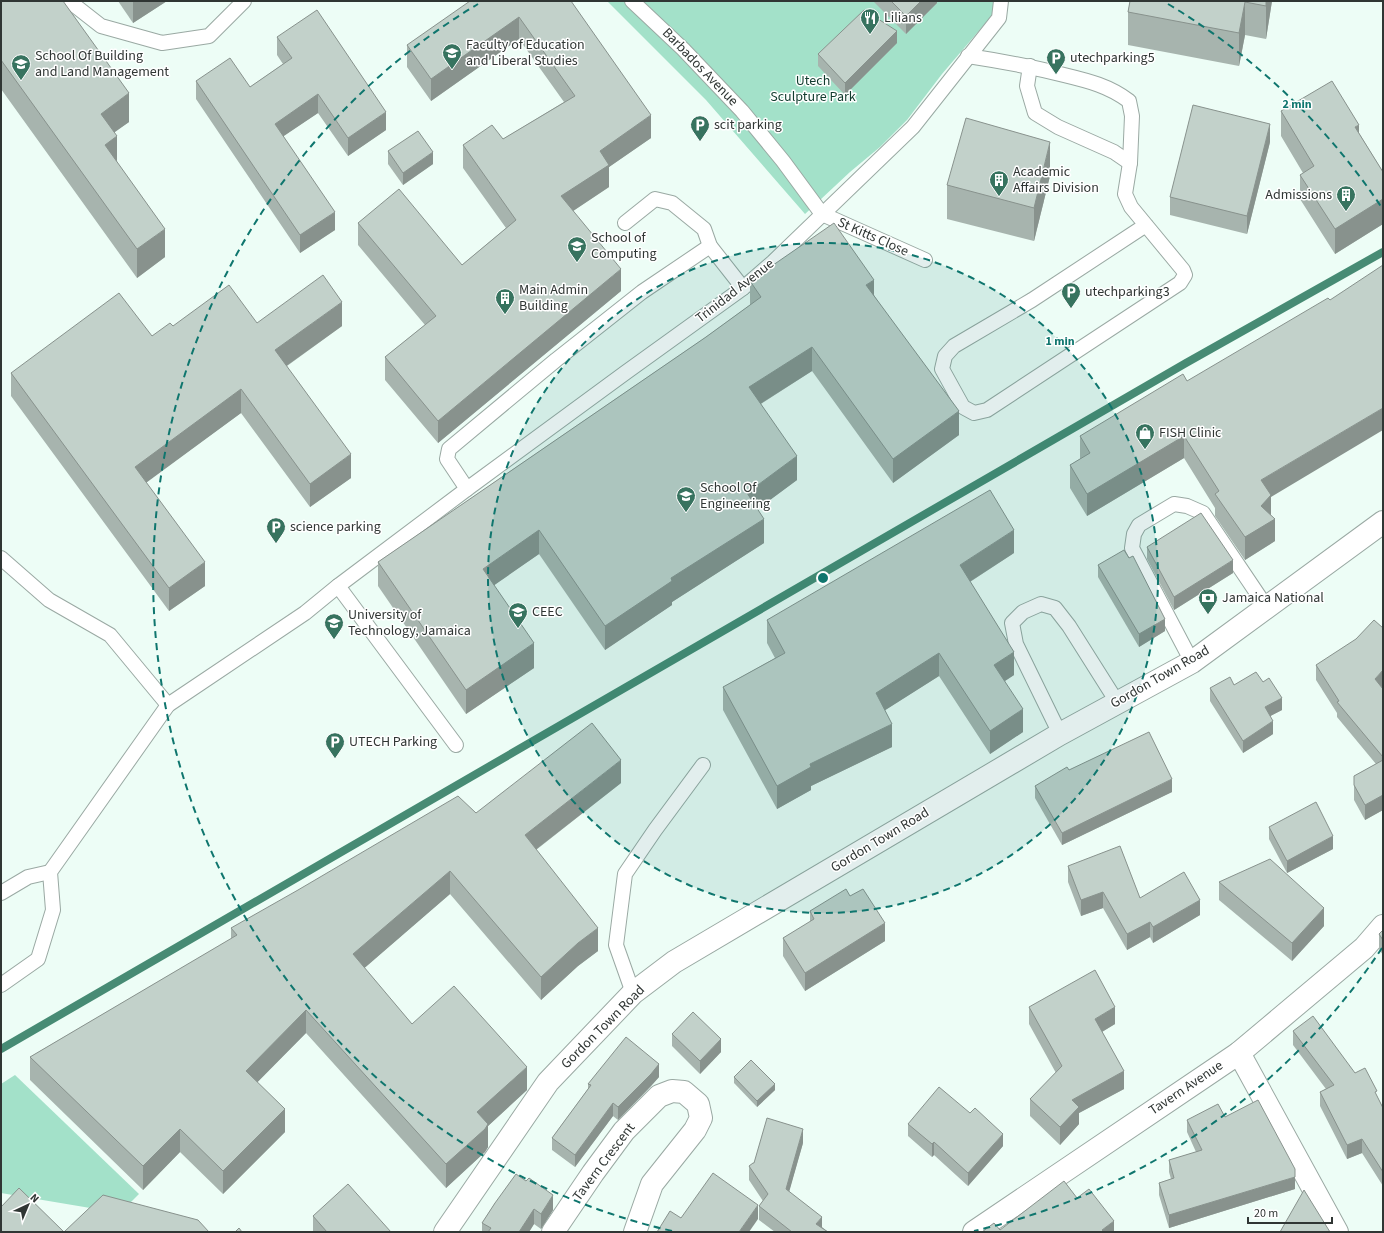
<svg xmlns="http://www.w3.org/2000/svg" width="1384" height="1233" font-family="'Source Sans 3',sans-serif">
  <style>
    .green { fill: #a3e1c9 }
    .lines { fill: none; stroke-linecap: round; stroke-linejoin: round }
    .stream { stroke: #478b74; stroke-width: 8 }
    .service-casing { stroke: #9aa9a3; stroke-width: 16 }
    .minor-casing { stroke: #9aa9a3; stroke-width: 24 }
    .secondary-casing { stroke: #9aa9a3; stroke-width: 24 }
    .service { stroke: #fff; stroke-width: 14 }
    .minor { stroke: #fff; stroke-width: 22 }
    .secondary { stroke: #fff; stroke-width: 22 }
    .wall { fill: #a7b4ae }
    .shaded-wall { fill: #88928d }
    .building { fill: #c2d1ca; stroke: #88928d }
    .ring { fill: none; stroke: #0f766e; stroke-width: 2; stroke-dasharray: 7 5 }
    .labels { text-anchor: middle; dominant-baseline: central; stroke-width: 3; stroke-linejoin: round; paint-order: stroke }
    .poi-label { font-size: 14px; fill: #303634; stroke: #fff; text-anchor: start }
    .street-label { font-size: 14px; fill: #303634; stroke: #fff }
    .park-label { font-size: 14px; fill: #113c2e; stroke: #fff }
    .centre { fill: #0f766e; stroke: #fff; stroke-width: 2 }
    .ring-label { font-size: 12px; text-anchor: middle; font-weight: bold; fill: #0f766e; stroke: #fff; stroke-width: 3; stroke-linejoin: round; paint-order: stroke }
  </style>
  <rect width="100%" height="100%" fill="#edfdf6"/>
  <g class="green">
    <path d="M607,1H999L1000,6L942,74L907,120L880,147L850,172L805,214L706,100Z"/>
    <path d="M15,1075L139,1194L120,1213L1,1193V1084Z"/>
  </g>
  <g class="lines">
    <path class="stream" d="M1,1049L1186,363L1383,252"/>
    <g class="service-casing">
      <g id="service">
        <path d="M69,1L101,26L162,43L209,36L244,1"/>
        <path d="M632,1L683,49L742,111L783,161L822,214L925,260"/>
        <path d="M968,56C1001,61 1033,67 1064,75C1089,81 1109,86 1129,101L1132,116L1130,163L1125,194L1131,207L1183,270L1185,275L1180,283L987,410L974,413L963,407L942,369L945,356L954,346L1032,300L1146,225"/>
        <path d="M1030,66L1027,86L1035,113L1058,127L1114,152L1130,163"/>
        <path d="M625,223L655,199L672,203L704,229L710,246L743,288"/>
        <path d="M467,489L447,459L449,449L556,360L642,292L710,246"/>
        <path d="M1,558L49,600L110,635L168,705"/>
        <path d="M338,586L456,745"/>
        <path d="M1192,662L1132,548L1134,534L1139,525L1174,504L1187,506L1203,513L1267,608"/>
        <path d="M1060,734L1016,644L1012,623L1023,612L1041,604L1055,608L1069,626L1117,702"/>
        <path d="M1,893L28,877L50,872"/>
        <path d="M1,985L38,959L53,910L50,872L168,705L305,613L338,586L467,489L625,373L743,288L773,262L913,127L999,18L1001,1"/>
        <path d="M633,993L616,945L625,874L655,830L703,765"/>
      </g>
    </g>
    <g class="minor-casing">
      <g id="minor">
        <path d="M1239,1053L1337,1232"/>
        <path d="M553,1232L593,1173L624,1131L659,1096L672,1091L684,1092L698,1104L701,1118L695,1130L652,1184L635,1232"/>
        <path d="M974,1232L1239,1053L1364,948L1383,926"/>
      </g>
    </g>
    <g class="secondary-casing">
      <path id="secondary" d="M445,1232L548,1082L633,993L674,962L1060,734L1192,662L1383,522"/>
    </g>
    <use href="#service" class="service"/>
    <use href="#minor" class="minor"/>
    <use href="#secondary" class="secondary"/>
  </g>
  <g class="wall">
    <path d="M1,1L129,122L114,132L117,162L165,257L137,278L1,89Z"/>
    <path d="M118,1H167L133,23Z"/>
    <path d="M571,1L651,138L609,167V187L573,211L621,291L438,443L385,380V357L425,325L358,245V223L462,265L506,228L463,168V145L503,139L564,102L519,39L431,101L407,67V45Z"/>
    <path d="M873,1H937V3L906,34Z"/>
    <path d="M1130,1H1272L1266,39L1245,35L1239,66L1128,45V12Z"/>
    <path d="M277,37L386,130L348,156L318,113L283,136L335,230L300,253L196,99V81L250,87L283,64L277,55Z"/>
    <path d="M897,43L845,95L818,66V54Z"/>
    <path d="M1281,111L1359,133L1383,172V224L1335,254L1300,199V175L1303,173L1281,136Z"/>
    <path d="M1270,142L1247,234L1170,215V197Z"/>
    <path d="M388,151L433,164L403,185L388,164Z"/>
    <path d="M1050,176L1034,241L947,219V185Z"/>
    <path d="M750,281L874,295L959,435L893,483L812,371L761,404L797,480L757,509L764,543L672,602V605L605,650L539,554L494,585L534,668L466,714L378,586V562L706,337L750,305Z"/>
    <path d="M257,323L342,326L287,366L351,478L310,507L241,413L146,482L205,586L169,611L11,396V373L152,336L173,326Z"/>
    <path d="M1187,381L1271,497V515L1275,541L1245,560L1215,516V508L1184,458L1087,516L1070,488V465L1080,459V436Z"/>
    <path d="M1147,547L1233,573L1174,610L1147,559Z"/>
    <path d="M1014,553L970,582L1014,675L1005,681L1023,732L990,754L939,676L885,710L892,747L811,786V790L777,809L723,710V687L775,658L767,643V620Z"/>
    <path d="M1098,565L1165,631L1139,647L1098,577Z"/>
    <path d="M1316,665L1383,685L1382,687L1383,689V810L1365,820L1354,800V776L1376,764L1337,717V713L1316,680Z"/>
    <path d="M1263,682L1282,710L1270,716L1273,734L1243,753L1210,701V688Z"/>
    <path d="M1069,770L1172,792L1062,845L1035,798V786Z"/>
    <path d="M621,783L536,850L598,951L578,966L541,1000L450,894L364,968L412,1024L527,1090L488,1126V1147L485,1152L446,1188L306,1033L257,1082L285,1132L223,1194L180,1152L143,1190L30,1080V1057L231,939V928L476,813Z"/>
    <path d="M1269,827L1333,849L1287,873L1269,839Z"/>
    <path d="M1068,866L1140,898L1200,915L1153,943L1150,937L1127,950L1103,908L1081,916L1068,882Z"/>
    <path d="M1219,882L1324,926L1292,961L1219,900Z"/>
    <path d="M850,896L885,941L805,991L783,956V938L810,922V911Z"/>
    <path d="M1383,930V955L1379,949V934Z"/>
    <path d="M1029,1007L1115,1024L1102,1032L1124,1089L1079,1113V1124L1060,1145L1030,1116V1099L1056,1073L1029,1024Z"/>
    <path d="M1293,1031L1355,1073L1377,1096L1383,1108V1186L1362,1153L1347,1159L1320,1106V1092L1326,1089L1293,1045Z"/>
    <path d="M672,1034L721,1052L700,1074L672,1046Z"/>
    <path d="M659,1077L651,1086L618,1120L613,1116L575,1167L552,1150V1138L588,1089V1084Z"/>
    <path d="M734,1077L775,1090L757,1107L734,1083Z"/>
    <path d="M1225,1117L1295,1189L1169,1228L1159,1195V1183L1171,1179L1169,1172V1160L1196,1152L1187,1132V1120Z"/>
    <path d="M908,1124L1003,1146L968,1186L934,1155L932,1157L908,1136Z"/>
    <path d="M803,1143L789,1191L822,1227L828,1232H775L759,1220V1206L763,1201L749,1180V1166L754,1163Z"/>
    <path d="M495,1203L553,1210L541,1229L534,1224L529,1232H482V1223Z"/>
    <path d="M313,1216L391,1232H313Z"/>
  </g>
  <g class="shaded-wall">
    <path d="M134,1H167L133,23V2Z"/>
    <path d="M921,1H937V3L906,34V16Z"/>
    <path d="M1266,1H1272L1266,39Z"/>
    <path d="M1245,2V35L1239,66V33Z"/>
    <path d="M519,17V39L431,101V79Z"/>
    <path d="M897,31V43L845,95V83Z"/>
    <path d="M129,93V122L101,142V114Z"/>
    <path d="M318,94V113L275,142V124Z"/>
    <path d="M386,112V130L348,156V138Z"/>
    <path d="M651,115V138L609,167V187L561,219V196L600,151Z"/>
    <path d="M1270,124V142L1247,234V216Z"/>
    <path d="M1359,125V150L1355,127Z"/>
    <path d="M117,136V164L105,145Z"/>
    <path d="M1050,142V176L1034,241V208Z"/>
    <path d="M433,152V164L403,185V173Z"/>
    <path d="M1383,199V224L1335,254V229Z"/>
    <path d="M335,212V230L300,253V235Z"/>
    <path d="M165,229V257L137,278V249Z"/>
    <path d="M621,269V291L438,443V421Z"/>
    <path d="M874,280V304L866,285Z"/>
    <path d="M342,302V326L275,374V350Z"/>
    <path d="M812,347V371L749,411V387Z"/>
    <path d="M241,389V413L135,491V467Z"/>
    <path d="M1383,408V430L1271,497V517L1275,519V541L1245,560V537L1261,480Z"/>
    <path d="M959,411V435L893,483V459Z"/>
    <path d="M1184,436V458L1087,516V494Z"/>
    <path d="M351,454V478L310,507V484Z"/>
    <path d="M797,456V480L747,517V493Z"/>
    <path d="M764,519V543L672,602V605L605,650V626L671,578Z"/>
    <path d="M539,530V554L483,593V569Z"/>
    <path d="M1014,530V553L960,588V565Z"/>
    <path d="M1233,560V573L1174,610V597Z"/>
    <path d="M205,562V586L169,611V588Z"/>
    <path d="M1165,619V631L1139,647V634Z"/>
    <path d="M534,643V668L466,714V690Z"/>
    <path d="M1014,652V675L994,688V665Z"/>
    <path d="M939,653V676L876,716V693Z"/>
    <path d="M1383,670V685L1375,694V679Z"/>
    <path d="M1282,698V710L1265,719V707Z"/>
    <path d="M1023,709V732L990,754V731Z"/>
    <path d="M1273,721V734L1243,753V741Z"/>
    <path d="M892,724V747L811,786V790L777,809V786L810,764Z"/>
    <path d="M621,760V783L525,858V835Z"/>
    <path d="M1172,779V792L1062,845V833Z"/>
    <path d="M1383,795V810L1365,820V805Z"/>
    <path d="M1333,836V849L1287,873V861Z"/>
    <path d="M450,871V894L353,978V954Z"/>
    <path d="M1103,892V908L1081,916V900Z"/>
    <path d="M1200,900V915L1153,943V927Z"/>
    <path d="M1324,908V926L1292,961V943Z"/>
    <path d="M1150,922V937L1127,950V934Z"/>
    <path d="M885,923V941L805,991V973Z"/>
    <path d="M598,928V951L578,966L541,1000V977L578,943Z"/>
    <path d="M1115,1007V1024L1095,1036V1019Z"/>
    <path d="M306,1010V1033L246,1094V1071Z"/>
    <path d="M721,1039V1052L700,1074V1061Z"/>
    <path d="M659,1064V1077L651,1086L618,1120V1107Z"/>
    <path d="M527,1067V1090L488,1126V1147L485,1152L446,1188V1164L477,1112Z"/>
    <path d="M1124,1071V1089L1079,1113V1124L1060,1145V1127L1072,1100Z"/>
    <path d="M775,1084V1090L757,1107V1101Z"/>
    <path d="M613,1103V1116L575,1167V1155Z"/>
    <path d="M285,1109V1132L223,1194V1171Z"/>
    <path d="M180,1129V1152L143,1190V1166Z"/>
    <path d="M803,1129V1143L786,1203V1189Z"/>
    <path d="M1003,1134V1146L968,1186V1173Z"/>
    <path d="M1362,1139V1153L1347,1159V1145Z"/>
    <path d="M934,1142V1155L932,1157V1144Z"/>
    <path d="M1295,1177V1189L1169,1228V1215Z"/>
    <path d="M553,1195V1210L541,1229V1214Z"/>
    <path d="M758,1205V1219L749,1232H739Z"/>
    <path d="M534,1209V1224L529,1232H519Z"/>
    <path d="M822,1217V1231L816,1224Z"/>
    <path d="M1114,1221V1232H1102V1230Z"/>
  </g>
  <g class="building">
    <path d="M1,1H63L129,93L101,114L117,136L105,145L165,229L137,249L1,60Z"/>
    <path d="M470,1H571L651,115L600,151L609,165L561,196L621,269L438,421L385,357L436,316L358,223L399,189L462,265L516,220L463,145L492,125L503,139L575,96L519,17L431,79L407,45Z"/>
    <path d="M891,1H921L906,16Z"/>
    <path d="M1130,1H1266V6L1245,2L1239,33L1128,12Z"/>
    <path d="M317,10L386,112L348,138L318,94L275,124L335,212L300,235L196,81L230,58L250,87L292,58L277,37Z"/>
    <path d="M864,10L897,31L845,83L818,54Z"/>
    <path d="M1332,81L1359,125L1355,127L1383,172V199L1335,229L1300,175L1314,166L1281,111Z"/>
    <path d="M1193,105L1270,124L1247,216L1170,197Z"/>
    <path d="M966,118L1050,142L1034,208L947,185Z"/>
    <path d="M418,131L433,152L403,173L388,151Z"/>
    <path d="M834,223L874,280L866,285L959,411L893,459L812,347L749,387L797,456L747,493L764,519L671,578L672,581L605,626L539,530L483,569L534,643L466,690L378,562L706,337L761,297L750,281Z"/>
    <path d="M1383,265V408L1261,480L1271,495L1261,506L1275,519L1245,537L1215,494L1219,491L1184,436L1087,494L1070,465L1090,453L1080,436L1183,374L1187,381L1328,298L1330,300Z"/>
    <path d="M323,275L342,302L275,350L351,454L310,484L241,389L135,467L205,562L169,588L11,373L119,293L152,336L170,323L173,326L229,285L257,323Z"/>
    <path d="M990,490L1014,530L960,565L1014,652L994,665L1023,709L990,731L939,653L876,693L892,724L810,764L811,767L777,786L723,687L785,653L767,620Z"/>
    <path d="M1201,513L1233,560L1174,597L1147,547Z"/>
    <path d="M1124,550L1129,558L1133,556L1165,619L1139,634L1098,565Z"/>
    <path d="M1374,620L1383,628V670L1375,679L1383,689V757L1337,702L1339,701L1316,665L1356,639Z"/>
    <path d="M1256,672L1263,682L1269,678L1282,698L1265,707L1273,721L1243,741L1210,688L1230,677L1234,685Z"/>
    <path d="M592,723L621,760L525,835L598,928L578,943L541,977L450,871L353,954L412,1024L454,986L527,1067L477,1112L488,1124L485,1129L446,1164L306,1010L246,1071L285,1109L223,1171L180,1129L143,1166L30,1057L237,935L231,928L298,890L458,796L476,813Z"/>
    <path d="M1149,732L1172,779L1062,833L1035,786L1067,767L1069,770Z"/>
    <path d="M1383,760V795L1365,805L1354,785V776Z"/>
    <path d="M1316,802L1333,836L1287,861L1269,827Z"/>
    <path d="M1120,846L1140,898L1184,872L1200,900L1153,927L1150,922L1127,934L1103,892L1081,900L1068,866Z"/>
    <path d="M1270,859L1324,908L1292,943L1219,882Z"/>
    <path d="M846,889L850,896L863,889L885,923L805,973L783,938L814,919L810,911Z"/>
    <path d="M1383,930V940L1379,934Z"/>
    <path d="M1095,970L1115,1007L1095,1019L1124,1071L1072,1100L1079,1107L1060,1127L1030,1099L1062,1066L1029,1007Z"/>
    <path d="M693,1012L721,1039L700,1061L672,1034Z"/>
    <path d="M1313,1016L1355,1073L1365,1068L1377,1091L1375,1092L1383,1108V1172L1362,1139L1347,1145L1320,1092L1334,1085L1293,1031Z"/>
    <path d="M626,1037L659,1064L651,1074L618,1107L613,1103L575,1155L552,1138L591,1085L588,1084Z"/>
    <path d="M751,1060L775,1084L757,1101L734,1077Z"/>
    <path d="M939,1087L970,1113L975,1108L1003,1134L968,1173L934,1142L932,1144L908,1124Z"/>
    <path d="M1258,1100L1295,1169V1177L1169,1215L1159,1183L1174,1178L1169,1160L1202,1150L1187,1120L1218,1104L1225,1117Z"/>
    <path d="M767,1118L803,1129L786,1189L822,1217L816,1224L828,1232H792L759,1206L768,1194L749,1166L753,1163H754Z"/>
    <path d="M713,1173L758,1205L739,1232H657L670,1211L681,1218Z"/>
    <path d="M516,1174L526,1181L529,1178L553,1195L541,1214L534,1209L519,1232H488L491,1228L482,1223L495,1203Z"/>
    <path d="M1064,1181L1077,1198L1089,1189L1114,1221L1102,1230L1104,1232H982L994,1223L1000,1230Z"/>
    <path d="M348,1184L391,1232H327L313,1216Z"/>
    <path d="M19,1188L64,1232L103,1195L198,1220L209,1232H1V1207Z"/>
    <path d="M1304,1190L1330,1232H1280Z"/>
    <path d="M239,1228L242,1232H235Z"/>
  </g>
  <circle cx="823" cy="578" r="335" fill="#0f766e" fill-opacity=".12"/>
  <g class="ring">
    <circle cx="823" cy="578" r="335"/>
    <path d="M1382 948A670 670 0 0 1 974 1231M672 1231A670 670 0 0 1 478 4M1168 4A670 670 0 0 1 1382 208"/>
  </g>
  <defs>
    <g id="restaurant-pin" transform="scale(1)"><path d="M0 17L-7.5 6A9.5 9.5 0 1 1 7.5 6Z" fill="#37735f" stroke="#fff"/><path d="M-5-6h1v4h1v-4h1v4h1v-4h1v5L-1.5 .5V6h-2V.5L-5-1ZM5-6V6H3V1.5H1.5Q1.5-4 5-6Z" fill="#fff"/></g>
    <g id="school-pin" transform="scale(1)"><path d="M0 17L-7.5 6A9.5 9.5 0 1 1 7.5 6Z" fill="#37735f" stroke="#fff"/><path d="M0-5L7-2L0 1L-7-2ZM-4 1L0 2.5L4 1V4Q0 6-4 4Z" fill="#fff"/></g>
    <g id="parking-pin" transform="scale(1)"><path d="M0 17L-7.5 6A9.5 9.5 0 1 1 7.5 6Z" fill="#37735f" stroke="#fff"/><path d="M-3.5-5.5H1a3.5 3.5 0 0 1 0 7H-1V5.5H-3.5ZM-1-3.4V-.6H.8a1.4 1.4 0 0 0 0-2.8Z" fill="#fff"/></g>
    <g id="building-pin" transform="scale(1)"><path d="M0 17L-7.5 6A9.5 9.5 0 1 1 7.5 6Z" fill="#37735f" stroke="#fff"/><path d="M-4-6H4V6H1V3H-1V6H-4ZM-2.5-4.3h1.7v1.8h-1.7ZM.8-4.3h1.7v1.8H.8ZM-2.5-1h1.7V.8h-1.7ZM.8-1h1.7V.8H.8Z" fill="#fff"/></g>
    <g id="shop-pin" transform="scale(1)"><path d="M0 17L-7.5 6A9.5 9.5 0 1 1 7.5 6Z" fill="#37735f" stroke="#fff"/><path d="M-5-2.5h2.3a2.7 3.5 0 0 1 5.4 0H5L5.5 6h-11ZM-1.5-2.5h3a1.5 2.3 0 0 0-3 0Z" fill="#fff"/></g>
    <g id="bank-pin" transform="scale(1)"><path d="M0 17L-7.5 6A9.5 9.5 0 1 1 7.5 6Z" fill="#37735f" stroke="#fff"/><path d="M-6-4H6V4H-6ZM0-2.3a2.3 2.3 0 1 0 0 4.6a2.3 2.3 0 1 0 0-4.6Z" fill="#fff"/></g>
    <g id="university-pin" transform="scale(1)"><path d="M0 17L-7.5 6A9.5 9.5 0 1 1 7.5 6Z" fill="#37735f" stroke="#fff"/><path d="M0-5L7-2L0 1L-7-2ZM-4 1L0 2.5L4 1V4Q0 6-4 4Z" fill="#fff"/></g>
  </defs>
  <g fill-rule="evenodd">
    <use href="#restaurant-pin" x="870" y="18"/>
    <use href="#school-pin" x="452" y="53"/>
    <use href="#parking-pin" x="1056" y="58"/>
    <use href="#school-pin" x="21" y="64"/>
    <use href="#parking-pin" x="700" y="125"/>
    <use href="#building-pin" x="999" y="180"/>
    <use href="#building-pin" x="1346" y="195"/>
    <use href="#school-pin" x="577" y="246"/>
    <use href="#parking-pin" x="1071" y="292"/>
    <use href="#building-pin" x="505" y="298"/>
    <use href="#shop-pin" x="1145" y="433"/>
    <use href="#school-pin" x="686" y="496"/>
    <use href="#parking-pin" x="276" y="527"/>
    <use href="#bank-pin" x="1208" y="598"/>
    <use href="#school-pin" x="518" y="612"/>
    <use href="#university-pin" x="334" y="623"/>
    <use href="#parking-pin" x="335" y="742"/>
  </g>
  <g class="labels">
    <g class="poi-label">
      <text x="884" y="18">Lilians</text>
      <text x="466" y="45">Faculty of Education<tspan x="466" dy="16">and Liberal Studies</tspan></text>
      <text x="35" y="56">School Of Building<tspan x="35" dy="16">and Land Management</tspan></text>
      <text x="1070" y="58">utechparking5</text>
      <text x="714" y="125">scit parking</text>
      <text x="1013" y="172">Academic<tspan x="1013" dy="16">Affairs Division</tspan></text>
      <text x="1332" y="195" text-anchor="end">Admissions</text>
      <text x="591" y="238">School of<tspan x="591" dy="16">Computing</tspan></text>
      <text x="519" y="290">Main Admin<tspan x="519" dy="16">Building</tspan></text>
      <text x="1085" y="292">utechparking3</text>
      <text x="1159" y="433">FISH Clinic</text>
      <text x="700" y="488">School Of<tspan x="700" dy="16">Engineering</tspan></text>
      <text x="290" y="527">science parking</text>
      <text x="1222" y="598">Jamaica National</text>
      <text x="532" y="612">CEEC</text>
      <text x="348" y="615">University of<tspan x="348" dy="16">Technology, Jamaica</tspan></text>
      <text x="349" y="742">UTECH Parking</text>
    </g>
    <g class="street-label">
      <text transform="translate(700 67) rotate(46)">Barbados Avenue</text>
      <text transform="translate(873 237) rotate(24)">St Kitts Close</text>
      <text transform="translate(735 291) rotate(-38)">Trinidad Avenue</text>
      <text transform="translate(1160 677) rotate(-30)">Gordon Town Road</text>
      <text transform="translate(880 840) rotate(-31)">Gordon Town Road</text>
      <text transform="translate(603 1027) rotate(-45)">Gordon Town Road</text>
      <text transform="translate(1186 1088) rotate(-34)">Tavern Avenue</text>
      <text transform="translate(604 1162) rotate(-53)">Tavern Crescent</text>
    </g>
    <g class="park-label">
      <text x="813" y="81">Utech<tspan x="813" dy="16">Sculpture Park</tspan></text>
    </g>
  </g>
  <circle cx="823" cy="578" r="6" class="centre"/>
  <g class="ring-label">
    <text x="1297" y="108">2 min</text>
    <text x="1060" y="345">1 min</text>
  </g>
  <rect width="1384" height="1233" fill="none" stroke="#303634" stroke-width="4"/>
  <g transform="translate(28 1205) rotate(44)" stroke="#ffffff" stroke-width="3" paint-order="stroke">
  <path d="M0-3L7 15L0 10L-7 15Z" fill="#303634"/>
  <text y="-6" font-size="11" font-weight="bold" text-anchor="middle" fill="#303634">N</text>
  </g>
  <path d="M1248 1217v6h84v-6" fill="none" stroke="#303634" stroke-width="2"/>
  <text x="1254" y="1217" font-size="12" fill="#303634" stroke="#ffffff" stroke-width="3" paint-order="stroke">20 m</text>
</svg>
